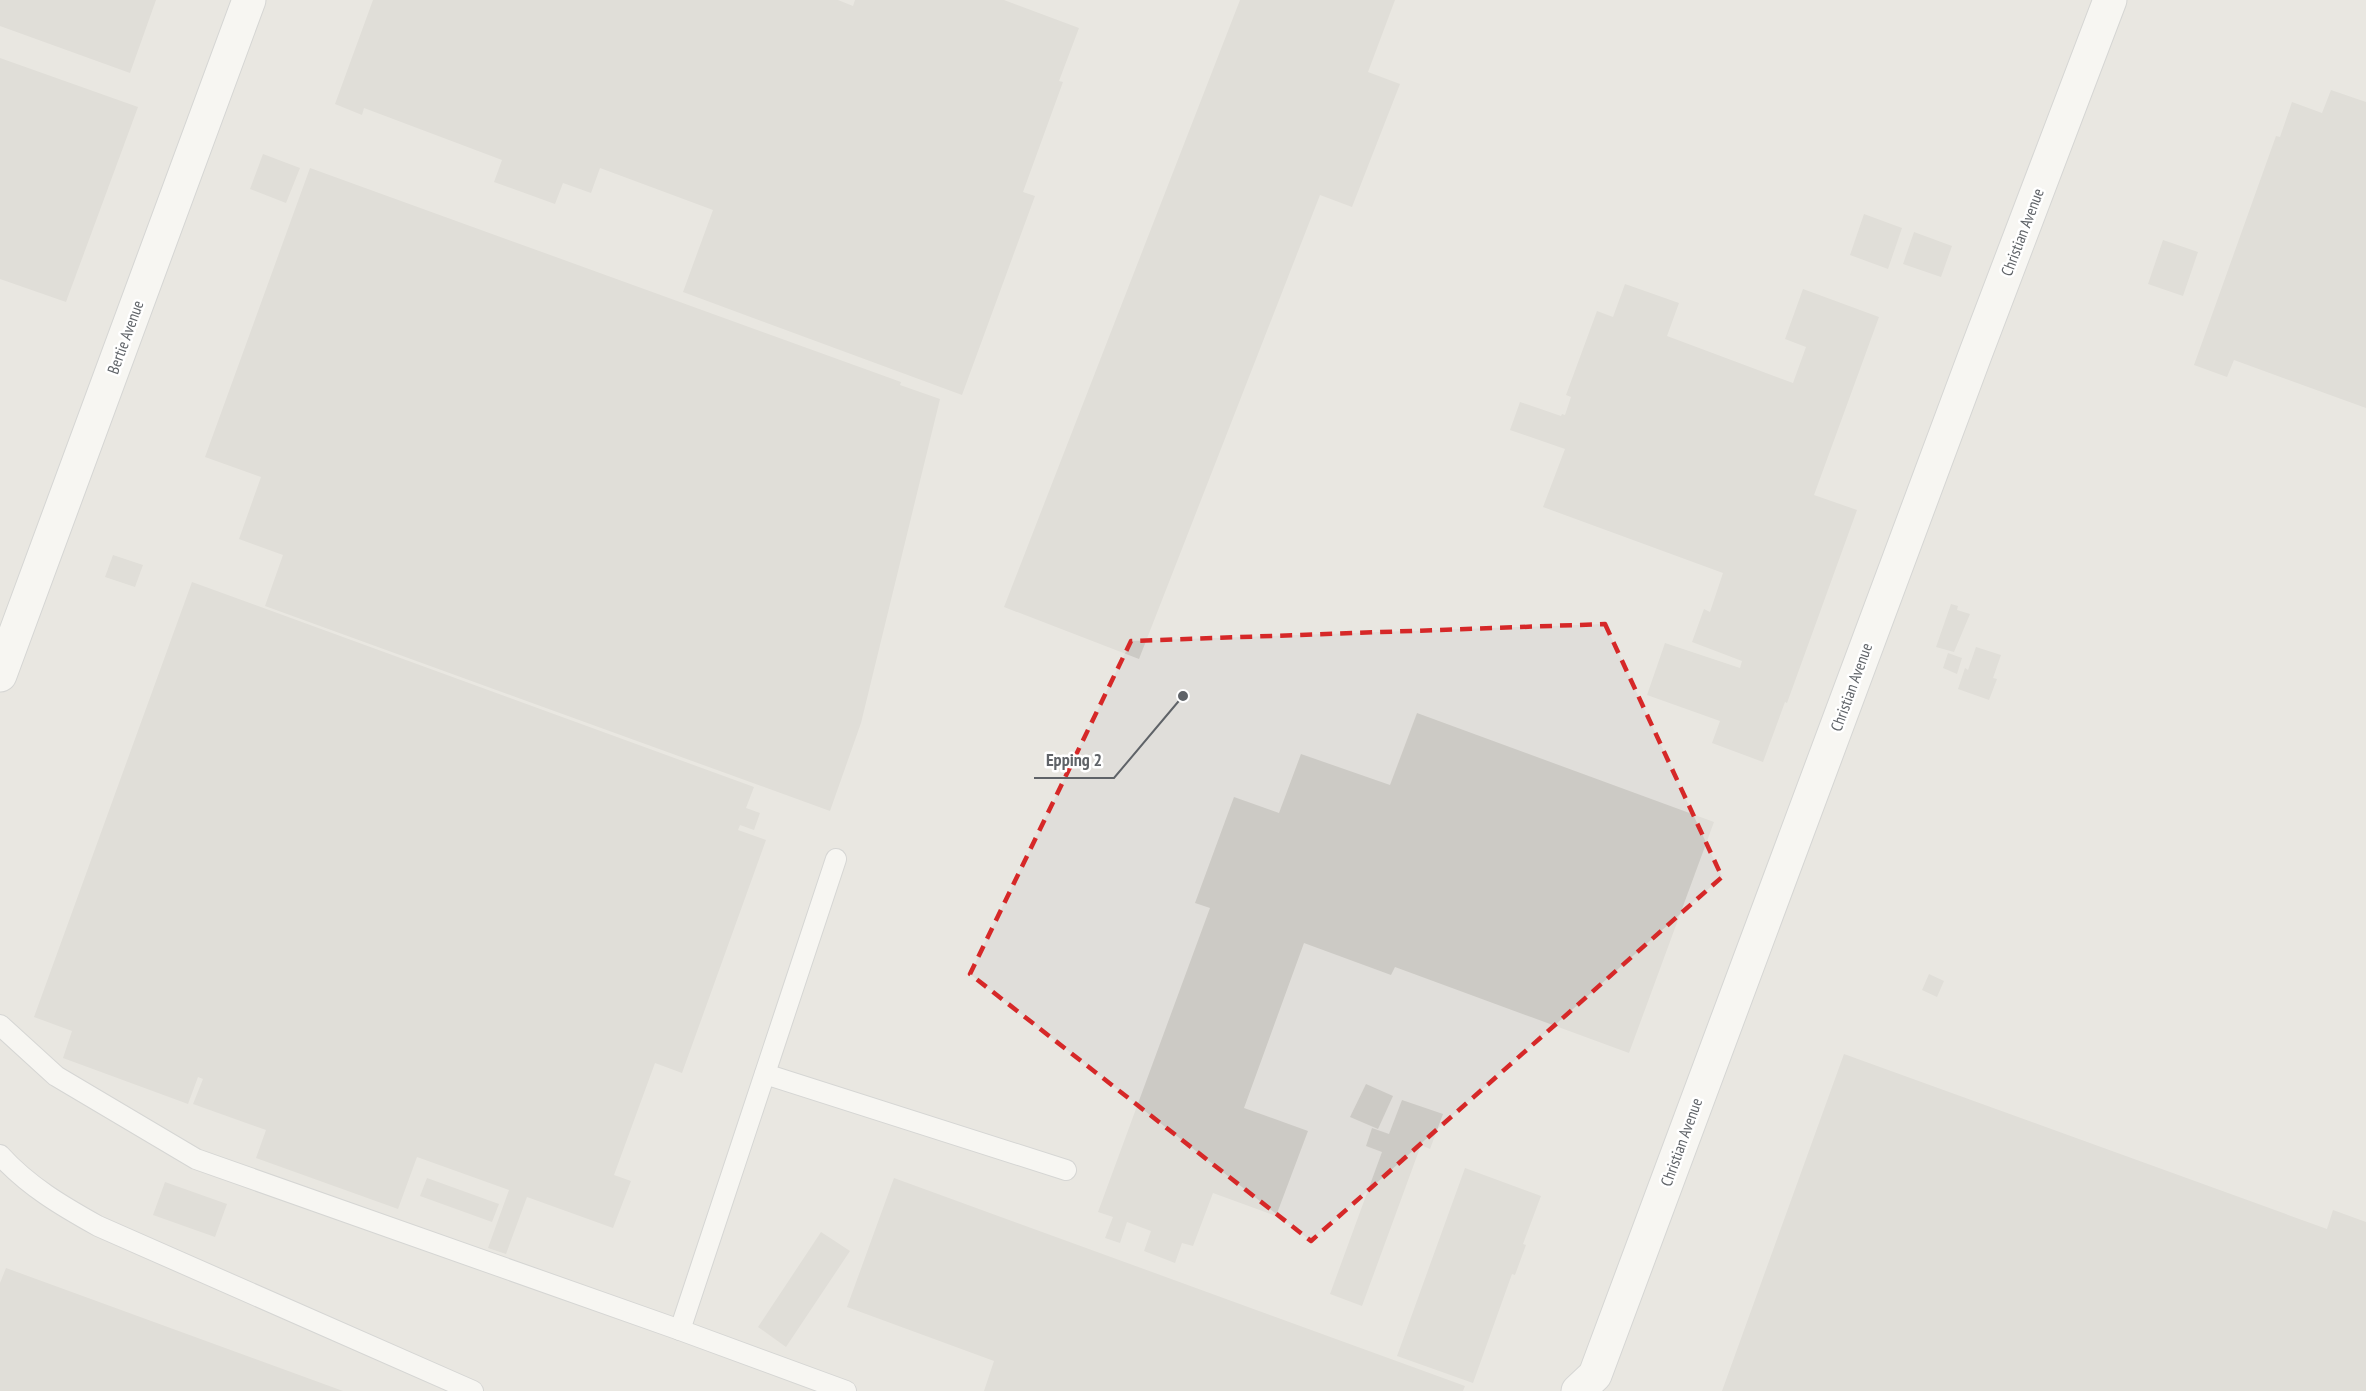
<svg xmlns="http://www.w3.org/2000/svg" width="2366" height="1391" font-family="'PT Sans Narrow',sans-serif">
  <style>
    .industrial { fill: #e0deda }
    .building { fill: #cccac5 }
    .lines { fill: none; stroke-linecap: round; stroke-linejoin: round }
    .lane-casing { stroke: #b5b8bc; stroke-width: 22 }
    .street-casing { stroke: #b5b8bc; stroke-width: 35 }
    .lane { stroke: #fff; stroke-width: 20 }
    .street { stroke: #fff; stroke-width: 33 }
    .marked { fill: none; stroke: #d62828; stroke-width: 4.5; stroke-dasharray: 12 8; stroke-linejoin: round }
    .labels { text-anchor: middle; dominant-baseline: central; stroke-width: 5; stroke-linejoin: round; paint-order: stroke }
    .street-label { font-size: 16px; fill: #5f6368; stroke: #fff }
    .leader { fill: none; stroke: #5f6368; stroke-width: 2 }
    .callout-dot { fill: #5f6368; stroke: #fff; stroke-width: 2 }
    .callout-label { font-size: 18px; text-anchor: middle; font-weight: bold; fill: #5f6368; stroke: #fff; stroke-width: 5; stroke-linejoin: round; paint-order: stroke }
  </style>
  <rect width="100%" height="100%" fill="#f1efe8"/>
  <rect class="industrial" x="0" y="0" width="2366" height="1391"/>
  <g class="building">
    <path d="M0,0H156L130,73L0,26Z"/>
    <path d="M373,0H838L853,6L855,0H1004L1079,28L1059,81L1063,82L1023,192L1035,196L962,395L683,292L713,210L600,168L591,193L563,183L555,204L494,182L502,160L364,108L362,115L335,104Z"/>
    <path d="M1240,0H1395L1368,72L1400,84L1352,207L1320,195L1139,659L1004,607Z"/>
    <path d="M0,58L138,107L66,302L0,279Z"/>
    <path d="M2331,90L2366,102V408L2234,360L2227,377L2194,365L2276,136L2280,137L2292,102L2322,113Z"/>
    <path d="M263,154L300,168L286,203L250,189Z"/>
    <path d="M310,168L901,382L900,385L940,399L861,723L830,811L265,606L283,555L239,539L261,477L205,457Z"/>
    <path d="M1864,214L1902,228L1888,269L1850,255Z"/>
    <path d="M1914,232L1952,246L1941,277L1903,264Z"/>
    <path d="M2163,240L2198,252L2183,296L2148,284Z"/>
    <path d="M1625,284L1679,303L1667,336L1793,383L1806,347L1785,339L1803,289L1879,317L1814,495L1857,510L1787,703L1785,702L1763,762L1712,743L1720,721L1647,695L1665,643L1740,668L1742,661L1692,642L1704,609L1710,612L1723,573L1543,507L1565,449L1510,430L1520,402L1561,416L1562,414L1565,415L1571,397L1566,395L1597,311L1613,317Z"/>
    <path d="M113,555L143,565L135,587L105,577Z"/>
    <path d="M192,582L754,787L746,808L760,813L754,830L740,825L738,830L766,840L682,1073L655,1063L614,1175L631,1181L613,1228L527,1197L506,1254L488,1248L509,1190L417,1157L398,1209L256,1158L266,1130L193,1104L203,1079L198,1077L188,1104L63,1058L72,1031L34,1017Z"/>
    <path d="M1951,604L1958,606L1957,610L1970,614L1954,652L1936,647Z"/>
    <path d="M1976,647L2001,655L1993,678L1997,679L1989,700L1958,689L1965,668L1968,670Z"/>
    <path d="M1948,653L1962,658L1957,674L1943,668Z"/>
    <path d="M1417,713L1714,822L1629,1053L1395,967L1391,975L1304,943L1244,1108L1308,1131L1276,1216L1213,1193L1193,1246L1182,1243L1175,1263L1144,1251L1151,1231L1127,1222L1120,1243L1105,1238L1113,1217L1098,1212L1210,908L1195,903L1234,797L1279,813L1301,754L1390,785Z"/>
    <path d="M1929,974L1944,981L1937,997L1922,990Z"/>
    <path d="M1844,1054L2327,1229L2333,1210L2366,1222V1391H1722Z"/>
    <path d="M1366,1084L1393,1096L1378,1129L1350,1117Z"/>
    <path d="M1402,1100L1443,1114L1430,1149L1421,1145L1362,1306L1330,1294L1382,1152L1366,1146L1372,1128L1389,1134Z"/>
    <path d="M1465,1168L1541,1196L1523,1244L1526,1245L1515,1275L1512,1274L1473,1383L1397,1356Z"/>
    <path d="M427,1178L499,1204L492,1222L420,1196Z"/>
    <path d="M894,1178L1465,1386L1463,1391H984L994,1361L847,1307Z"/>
    <path d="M165,1182L227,1204L215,1237L153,1215Z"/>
    <path d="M821,1232L850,1251L786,1347L758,1327Z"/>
    <path d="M6,1268L343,1391H0V1283Z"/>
  </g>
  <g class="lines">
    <g class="lane-casing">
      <g id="lane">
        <path d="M0,1025L56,1076L196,1159L680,1330L846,1391"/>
        <path d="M765,1074L1066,1170"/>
        <path d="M0,1155C28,1186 62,1206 98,1226L473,1391"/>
        <path d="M680,1330L836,859"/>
      </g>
    </g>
    <g class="street-casing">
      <g id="street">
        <path d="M0,675L249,0"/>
        <path d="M1578,1391L1595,1375L1975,355L2110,0"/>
      </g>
    </g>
    <use href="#lane" class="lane"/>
    <use href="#street" class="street"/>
  </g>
  <path d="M0 0H2366V1391H0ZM1605,624L1722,877L1311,1241L970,974L1131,641Z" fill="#f1efe8" fill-opacity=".55" fill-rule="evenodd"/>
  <path class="marked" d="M1605,624L1722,877L1311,1241L970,974L1131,641Z"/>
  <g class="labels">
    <g class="street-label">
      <text transform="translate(2022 232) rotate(-69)">Christian Avenue</text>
      <text transform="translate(125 337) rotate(-70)">Bertie Avenue</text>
      <text transform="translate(1851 687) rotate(-70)">Christian Avenue</text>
      <text transform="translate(1681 1142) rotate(-70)">Christian Avenue</text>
    </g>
  </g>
  <path class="leader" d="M1183 696L1114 778H1034"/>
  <circle class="callout-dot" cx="1183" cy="696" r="6"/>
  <g class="callout-label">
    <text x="1074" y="766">Epping 2</text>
  </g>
</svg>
